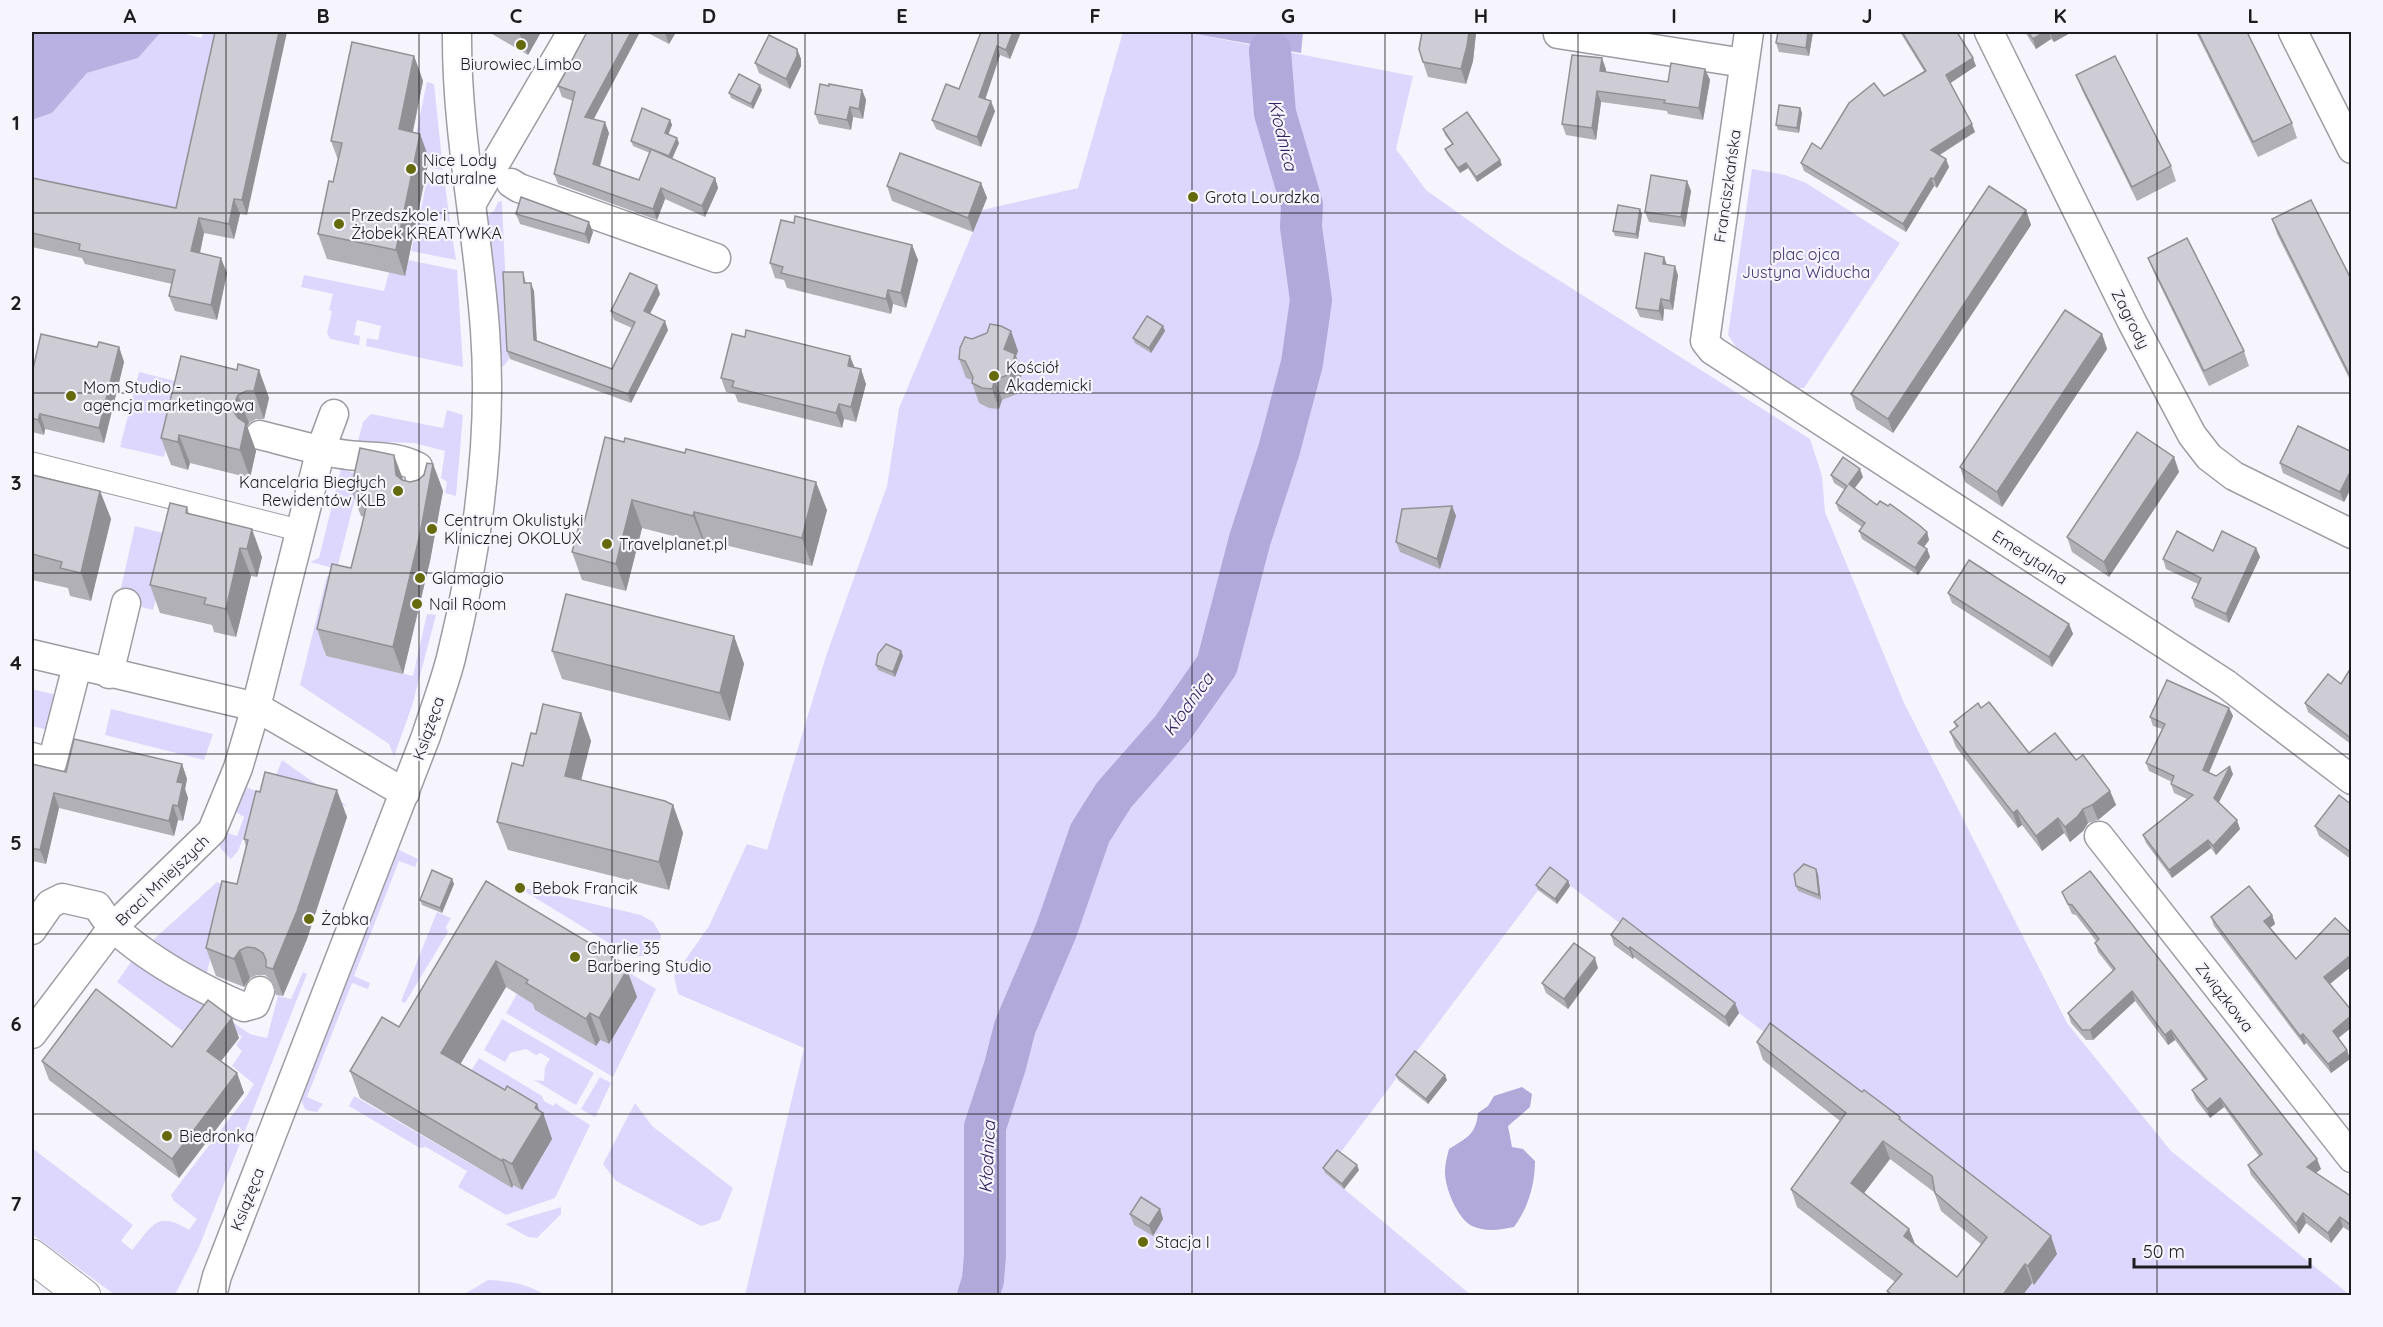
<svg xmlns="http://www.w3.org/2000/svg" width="2383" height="1327" font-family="Quicksand,sans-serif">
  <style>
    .green { fill: #ded7fd }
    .forest { fill: #bab1e3 }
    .water { fill: #b2a9db }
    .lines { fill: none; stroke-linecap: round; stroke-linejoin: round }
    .river { stroke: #b2a9db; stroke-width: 42 }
    .pedestrian-casing { stroke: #9d9ca3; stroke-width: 23 }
    .minor-casing { stroke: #9d9ca3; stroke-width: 31 }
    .tertiary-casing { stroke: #9d9ca3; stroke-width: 35 }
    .pedestrian { stroke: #fff; stroke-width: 21 }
    .minor { stroke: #fff; stroke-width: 28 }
    .tertiary { stroke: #fff; stroke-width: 33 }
    .wall { fill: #b1b0b7; fill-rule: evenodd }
    .shaded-wall { fill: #909095 }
    .building { fill: #cecdd5; stroke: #909095; stroke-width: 1.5; fill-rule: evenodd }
    .grid { fill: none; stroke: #1d1d20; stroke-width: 1.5; stroke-opacity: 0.55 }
    .poi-dot { fill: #656a0d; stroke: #f6f5fd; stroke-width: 2 }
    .labels { text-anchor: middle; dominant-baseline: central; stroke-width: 4.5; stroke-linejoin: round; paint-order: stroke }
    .poi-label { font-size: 16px; fill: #1d1d20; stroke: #f6f5fd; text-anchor: start }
    .street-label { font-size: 16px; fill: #1d1d20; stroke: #f6f5fd }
    .park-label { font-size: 16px; fill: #443370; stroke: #f6f5fd }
    .water-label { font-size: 18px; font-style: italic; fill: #34235e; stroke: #f6f5fd }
    .neatline { fill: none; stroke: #1d1d20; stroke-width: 2 }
    .grid-label { font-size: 20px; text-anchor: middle; font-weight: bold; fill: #1d1d20 }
  </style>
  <rect width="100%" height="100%" fill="#f6f5fd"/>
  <g class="green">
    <path d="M161,32H179L201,38L204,32H223L190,224L32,191V120L52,113L87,73L138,58Z"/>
    <path d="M1123,32H1184L1413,76L1396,149L1426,190L1506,247L1810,439L1822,476L1825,512L1904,703L2067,1023L2171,1151L2350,1295H2022L2032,1283L2035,1284L2057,1253L1552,872L1325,1173L1471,1295H745L804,1048L678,994L674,976L709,926L747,844L767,850L826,656L887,486L899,408L982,210L1078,188Z"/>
    <path d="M427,82L434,84L443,170L430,168L431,158L414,144Z"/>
    <path d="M1752,169L1785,175L1806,183L1900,243L1804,388H1797L1736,347L1728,335Z"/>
    <path d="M428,173L444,177L450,222L420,215Z"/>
    <path d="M502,201L509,359L504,366H498L485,218L494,211L498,202Z"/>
    <path d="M418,222L451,229L456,260L411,251Z"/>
    <path d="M408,260L457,270L463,367L366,346L367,338L378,340L381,326L357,320L354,335L360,336L359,345L330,339L327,333L332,311L329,310L333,294L301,287L304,275L384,291L389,272Z"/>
    <path d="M139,372L183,383L164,457L120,447Z"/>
    <path d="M447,410L463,415L456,496L445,493L447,482L441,478L445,451L414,443L358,441L363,422L371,414L443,428Z"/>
    <path d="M341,469L361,475L337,569L310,562L319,558Z"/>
    <path d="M135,526L171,535L153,610L118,601Z"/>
    <path d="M327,576L334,578L337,603L324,654L326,656L413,676L427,614L436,615L412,706L394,756L389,744L300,685Z"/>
    <path d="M32,689L60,696L48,730L32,726Z"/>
    <path d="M111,709L213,734L204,760L105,735Z"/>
    <path d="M282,760L347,806L270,791Z"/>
    <path d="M244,786L261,793L238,851L231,859L221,849L218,842L224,832L237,836L244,817L234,811Z"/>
    <path d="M395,848L418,859L415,867L399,861L354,976L370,983L368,989L352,983L307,1097L323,1104L317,1112L306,1110L302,1103V1086Z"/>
    <path d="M217,882L228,886L206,976L152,941Z"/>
    <path d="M516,886L641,915L653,922L661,935L659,951L650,956H630Z"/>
    <path d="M437,912L451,918L446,927L448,932L405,1003L401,1001Z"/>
    <path d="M587,947L656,989L613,1077L506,1013L517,994L538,1006L536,1010L596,1046L600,1040L609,1044Z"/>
    <path d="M135,956L250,1034L267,1038L278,996L291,999L303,972L307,974L199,1247L175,1295H115L32,1234V1148L133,1225L121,1241L132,1250C152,1227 156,1209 189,1230L197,1219L174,1201L171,1195L246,1097L254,1084L232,1066L242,1051L236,1045L242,1037L212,1014L192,1038L117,982Z"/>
    <path d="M502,1019L594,1073L576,1105L534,1080L544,1081L545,1067L550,1059L541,1053L536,1055L526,1049L510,1053L505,1062L484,1050Z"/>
    <path d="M479,1058L542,1096L544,1101L553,1106L555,1103L590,1125L555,1198L506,1215L458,1187L467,1171L426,1147L420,1148L349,1106L354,1096L495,1178L462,1086Z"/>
    <path d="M600,1077L611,1083L595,1117L581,1109Z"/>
    <path d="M635,1103L652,1126L733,1188L720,1220L701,1226L616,1181L603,1164Z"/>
    <path d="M561,1207V1214L537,1238L528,1237L505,1224Z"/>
    <path d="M488,1280C509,1281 527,1284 545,1295H463Z"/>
  </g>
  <g class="forest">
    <path d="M32,32H161L138,58L87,73L52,113L32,120Z"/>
    <path d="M1184,32H1303L1301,53Z"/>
  </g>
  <path class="water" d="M1522,1087L1532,1094L1530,1107L1508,1126L1512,1147L1523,1149L1535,1161C1535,1185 1528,1208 1514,1227C1500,1230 1485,1232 1472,1226C1457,1218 1445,1188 1445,1172C1445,1164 1447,1156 1449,1149C1466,1138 1476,1135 1478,1113L1488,1106L1494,1096Z"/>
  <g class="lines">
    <path class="river" d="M978,1296L983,1280L985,1255V1127L1005,1066L1015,1027L1056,931L1090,833L1114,795L1172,729L1217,665L1250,539L1279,450L1302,363L1311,300L1301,227L1302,205L1275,113L1270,51"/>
    <g class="pedestrian-casing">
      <path id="pedestrian" d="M32,463L302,531"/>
    </g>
    <g class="minor-casing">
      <g id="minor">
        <path d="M1749,32L1705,341L1712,350L2226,684L2352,780"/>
        <path d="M1989,32L2132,322L2192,435L2209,457L2234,476L2352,534"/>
        <path d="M2293,32L2352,149"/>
        <path d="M1558,34L1744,63"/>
        <path d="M511,183L519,188L716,258"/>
        <path d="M472,203L572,32"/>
        <path d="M260,435C289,442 319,452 348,455C373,458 395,455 418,467L420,478V493"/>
        <path d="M32,654L256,707L405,793"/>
        <path d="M109,674L126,603"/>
        <path d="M32,757L52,763L77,666"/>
        <path d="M2099,836L2352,1158"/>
        <path d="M32,930L50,904L62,898L97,906C102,913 107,922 114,928C147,959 203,990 244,1007L255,1004L260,991"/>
        <path d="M32,1034L113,927L212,831L238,768L256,707L321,449L334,414"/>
        <path d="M212,1296L217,1276L426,736C434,711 444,685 451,658C477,552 493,440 485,330C478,230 456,132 457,32"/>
      </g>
    </g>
    <g class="tertiary-casing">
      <path id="tertiary" d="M32,1256L84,1296"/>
    </g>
    <use href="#pedestrian" class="pedestrian"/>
    <use href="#minor" class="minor"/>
    <use href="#tertiary" class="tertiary"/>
  </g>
  <g class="wall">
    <path d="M215,32L247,215L240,214L234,239L204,233L200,253L227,273L217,320L175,311L169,296L172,284L85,264L82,258L32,247V178L176,208Z"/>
    <path d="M491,32H541L528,55L492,34Z"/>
    <path d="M587,32L593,120L609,133L600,167L639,180L650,153L633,146L631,141L670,120L672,125L668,134L679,143L672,159L715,178L718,188L705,217L665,199L657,220L558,184L554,174L573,101L562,97L558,86Z"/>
    <path d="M646,32H676L669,44Z"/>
    <path d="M981,32H1021L1010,59L1000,55L985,99L995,111L981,147L936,129L932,120L959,89Z"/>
    <path d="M1778,32H1813L1809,56L1779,52L1776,43Z"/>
    <path d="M1900,32H1957L1976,66L1950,83L1975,132L1940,155L1946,159L1949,167L1937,188L1934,186L1906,232L1804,171L1801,163L1821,149L1884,96L1924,71Z"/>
    <path d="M2025,32H2072L2054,42L2051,39L2036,49Z"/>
    <path d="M2196,32H2247L2292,123L2297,138L2258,157Z"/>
    <path d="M1476,33L1473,61L1466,84L1428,77L1423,62Z"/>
    <path d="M797,49L801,59V66L790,89L759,73L755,63Z"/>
    <path d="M414,56L423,81L413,132L420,134L429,159L405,276L327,259L318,234L333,182L338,160L331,141Z"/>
    <path d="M1606,69V72L1668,82L1705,69L1710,80L1703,120L1668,114L1667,111L1601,102L1596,140L1566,135L1562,124Z"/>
    <path d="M2076,75L2171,166L2176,181L2137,201L2082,90Z"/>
    <path d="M762,90L753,109L731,98L729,93Z"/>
    <path d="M862,90L866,100L863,119L853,117L851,130L819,124L815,114Z"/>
    <path d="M1800,108L1802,113L1799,133L1778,130L1776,125Z"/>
    <path d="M1443,129L1502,165L1477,182L1468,168L1460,173L1447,154L1445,149L1452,144L1445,135Z"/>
    <path d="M1687,181L1691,191L1685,227L1649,222L1645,212Z"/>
    <path d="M981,183L987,198L973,232L892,201L887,186Z"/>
    <path d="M2026,210L2031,225L1893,433L1856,409L1851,394Z"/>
    <path d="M516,214L593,232L589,244L520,224Z"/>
    <path d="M1642,214L1638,239L1615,236L1613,231Z"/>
    <path d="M2272,219L2352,281V384L2277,234Z"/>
    <path d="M794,223L912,245L918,260L906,308L893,304L891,314L787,288L784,280L775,278L770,263Z"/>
    <path d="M1664,257L1667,265L1678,275L1673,310L1664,309L1663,321L1640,317L1636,308Z"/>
    <path d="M2148,258L2244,351L2249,366L2209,386L2154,273Z"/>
    <path d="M523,272L526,283L534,291L537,341L612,369L632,328L614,320L611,311L660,294L650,314L668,330L631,403L510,359L507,351Z"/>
    <path d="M1163,326L1165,331L1151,353L1135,343L1133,338Z"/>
    <path d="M1011,331L1018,351L1016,356L1022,373L1017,394L1002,400L999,409L989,408L979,403L972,383V380L966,378L959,359L972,339Z"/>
    <path d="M2102,334L2107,349L2002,507L1965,482L1960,467Z"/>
    <path d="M97,347H119L124,362L104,443L45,429L44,435L32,432V373Z"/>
    <path d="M854,367L866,384L856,422L844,419L842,428L738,402L735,394L726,392L721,378Z"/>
    <path d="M237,370H259L269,398L264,419H256L249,423L247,426L256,451L250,478L190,463L188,470L171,465L161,438Z"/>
    <path d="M605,437L827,510L812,566L704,540V544L642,528L626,591L582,580L572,552L584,523Z"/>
    <path d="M2352,452V486L2344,502L2283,473L2280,463Z"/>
    <path d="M2174,457L2179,472L2109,577L2072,552L2067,537Z"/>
    <path d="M433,464L443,491L430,561L403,674L326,656L317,629L351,568L364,517L361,516L351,489L403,481L410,482L418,480Z"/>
    <path d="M32,475L100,491L111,519L91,601L70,596L68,588L32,580Z"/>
    <path d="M1831,475L1863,477L1854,488L1877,505L1927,532L1929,540L1924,547L1927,549L1930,557L1918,575L1862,539L1859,531L1862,527L1839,511L1836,503L1845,490L1834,483Z"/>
    <path d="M1452,506L1456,516L1440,569L1400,552L1396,542Z"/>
    <path d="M187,507L189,513L262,557L257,577L251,576L236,637L214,632L212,625L160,613L150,585Z"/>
    <path d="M2256,548L2260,557L2229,623L2195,607L2192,598L2198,584L2166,569L2163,559L2213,551Z"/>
    <path d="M1948,593L2069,624L2073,634L2052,667L1952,603Z"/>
    <path d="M734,636L744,664L730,721L562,679L552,651Z"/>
    <path d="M901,651L903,656L895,677L878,670L876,665Z"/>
    <path d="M2352,666V745L2308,712L2305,703L2341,684Z"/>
    <path d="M1981,708L2029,753L2076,760L2110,791L2116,805L2098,820L2088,823L2083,831L2070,842L2064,833L2042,851L2022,825L2018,828L1956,747L1950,732L1956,727L1954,722Z"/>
    <path d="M2229,708L2233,716L2209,773L2216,776L2233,774L2219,802L2240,829L2216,855L2211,848L2172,878L2146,843L2143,835L2187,799L2174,793L2171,784L2172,782L2149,771L2146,763L2162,729L2153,726L2150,717Z"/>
    <path d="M581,713L591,741L581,780L673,805L683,833L669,890L508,850L497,822L523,766L536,734Z"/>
    <path d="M32,764L66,772L182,764L187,779L185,789L188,798L183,821L178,820L174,836L59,808L46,864L32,861Z"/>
    <path d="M2352,805V860L2319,836L2315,826Z"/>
    <path d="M347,817L307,939L283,996L276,995L270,979L265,975H257L250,978L244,987L216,976L206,948L237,884L246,847L244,839Z"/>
    <path d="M1816,869L1818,874L1821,900L1798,891L1796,886Z"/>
    <path d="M452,879L454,884L442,913L422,905L420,900Z"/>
    <path d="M486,881L621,962L624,968L627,970L637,997L609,1044L600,1040L596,1046L535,1010L533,1004L506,987L460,1064L543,1113L552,1139L522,1190L513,1185L512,1188L360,1098L350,1071L399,1027Z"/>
    <path d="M1568,881L1570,886L1557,904L1538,890L1536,885Z"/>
    <path d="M2062,892L2321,1169L2316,1173L2352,1197V1233L2343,1227L2331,1243L2306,1223L2299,1234L2251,1175L2248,1165L2259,1156L2224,1107L2210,1118L2196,1100L2192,1090L2205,1080L2175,1040L2168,1045L2135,1001L2093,1040H2086L2071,1023L2068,1013L2113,971L2098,952L2095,943L2096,941L2076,915L2072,914Z"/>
    <path d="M2272,915L2275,924L2270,928L2296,959L2352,934V966L2330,984L2352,1011V1027L2338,1038L2350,1059L2331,1073L2306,1043L2304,1045L2214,926L2211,917Z"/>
    <path d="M1611,935L1735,1003L1739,1013L1729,1027L1634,957L1633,959L1614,945Z"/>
    <path d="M1598,968L1568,1009L1546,993L1542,983Z"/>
    <path d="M239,1038L221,1061L237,1073L244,1093L179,1178L49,1080L42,1061L172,1047Z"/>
    <path d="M1757,1042L1862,1092L1900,1117L1902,1121L2057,1254L2034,1285L2032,1283L2022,1296H1889L1887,1291L1895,1282L1797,1207L1791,1189L1840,1121L1763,1060ZM1890,1159L1934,1192L1941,1211L1981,1244L1957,1277L1915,1244L1909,1229L1864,1193Z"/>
    <path d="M1396,1075L1447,1080L1428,1104L1398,1080Z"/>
    <path d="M1323,1168L1359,1170L1344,1189L1325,1173Z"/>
    <path d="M1160,1209L1163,1219L1153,1236L1134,1225L1130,1214Z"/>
  </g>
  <g class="shaded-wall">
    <path d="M279,32H287L247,215L242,200Z"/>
    <path d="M519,32H541L528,55Z"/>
    <path d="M631,32H640L589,128L585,117Z"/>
    <path d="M666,32H676L669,44L665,33Z"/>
    <path d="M1013,32H1021L1010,59L1006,50Z"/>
    <path d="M1469,32H1475L1476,33L1473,61L1466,84L1461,69Z"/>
    <path d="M1808,32H1813L1809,56L1806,48Z"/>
    <path d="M2044,32H2049L2051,39L2036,49L2033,39Z"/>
    <path d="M2052,32H2072L2054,42L2050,33Z"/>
    <path d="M997,46L1000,55L983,106L979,97Z"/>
    <path d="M797,49L801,59V66L790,89L786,79Z"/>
    <path d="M414,56L423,81L408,154L399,129Z"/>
    <path d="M1602,58L1606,69L1604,82L1600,71Z"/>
    <path d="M1973,58L1976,66L1949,84L1946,75Z"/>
    <path d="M1705,69L1710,80L1703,120L1699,108Z"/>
    <path d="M760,85L762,90L753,109L751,104Z"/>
    <path d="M862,90L866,100L863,119L859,109Z"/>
    <path d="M1597,91L1601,102L1596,140L1592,128Z"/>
    <path d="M991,101L995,111L981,147L977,137Z"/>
    <path d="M850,107L853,117L851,130L847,120Z"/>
    <path d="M1800,108L1802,113L1799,133L1797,128Z"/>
    <path d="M670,120L672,125L667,138L665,133Z"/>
    <path d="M605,122L609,133L597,175L593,164Z"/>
    <path d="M1972,124L1975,132L1934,158L1931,150Z"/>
    <path d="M420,134L429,159L405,276L396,250Z"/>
    <path d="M677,138L679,143L671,161L669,156Z"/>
    <path d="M1946,159L1949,167L1937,188L1934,179Z"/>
    <path d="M1500,160L1502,165L1477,182L1476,177Z"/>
    <path d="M1466,163L1468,168L1460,173L1458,168Z"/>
    <path d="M715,178L718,188L705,217L702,206Z"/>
    <path d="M1931,178L1934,186L1906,232L1903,224Z"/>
    <path d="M1687,181L1691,191L1685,227L1681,217Z"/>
    <path d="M981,183L987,198L973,232L968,218Z"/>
    <path d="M661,188L665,199L657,220L653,209Z"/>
    <path d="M234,199L240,214L234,239L229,224Z"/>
    <path d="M1640,209L1642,214L1638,239L1636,234Z"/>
    <path d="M2026,210L2031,225L1893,433L1888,419Z"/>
    <path d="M199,218L204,233L197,266L191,251Z"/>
    <path d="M589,222L593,232L589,244L585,234Z"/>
    <path d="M912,245L918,260L906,308L901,293Z"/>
    <path d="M1664,257L1667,266L1663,264Z"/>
    <path d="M221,258L227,273L217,320L211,305Z"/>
    <path d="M1675,266L1678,275L1673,310L1670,301Z"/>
    <path d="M531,283L534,291L537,349L534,340Z"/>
    <path d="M657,285L660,294L647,319L644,311Z"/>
    <path d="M888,290L893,304L891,314L886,299Z"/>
    <path d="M1661,299L1664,309L1663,321L1659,311Z"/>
    <path d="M665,321L668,330L631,403L628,394Z"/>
    <path d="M1163,326L1165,331L1151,353L1149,348Z"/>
    <path d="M1011,331L1018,351L1016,356L1022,373L1017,394L1010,374L1004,349Z"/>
    <path d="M2102,334L2107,349L2002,507L1997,492Z"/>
    <path d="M119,347L124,362L104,443L99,428Z"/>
    <path d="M850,356L856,371L848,366Z"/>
    <path d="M861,369L866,384L856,422L851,407Z"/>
    <path d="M259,370L269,398L264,419L254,391Z"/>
    <path d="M995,380L1002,400L999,409L992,389Z"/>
    <path d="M238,395L249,423L247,426L256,451L250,478L240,450L234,412V404Z"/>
    <path d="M839,404L844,419L842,428L836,413Z"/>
    <path d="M40,414L45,429L44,435L38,420Z"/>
    <path d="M179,435L190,463L188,470L178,442Z"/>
    <path d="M394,455L404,482L396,475Z"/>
    <path d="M2174,457L2179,472L2109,577L2104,562Z"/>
    <path d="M433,464L443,491L430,561L403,674L393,647Z"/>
    <path d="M2352,468V486L2344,502L2340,492Z"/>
    <path d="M1860,469L1863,477L1852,492L1849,484Z"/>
    <path d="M816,482L827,510L812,566L802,538Z"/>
    <path d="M100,491L111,519L91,601L81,573Z"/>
    <path d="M632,500L642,528L626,591L616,564Z"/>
    <path d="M1452,506L1456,516L1440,569L1437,559Z"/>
    <path d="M694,512L704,540V544L693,516Z"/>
    <path d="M252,529L262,557L257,577L247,549Z"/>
    <path d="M1927,532L1929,540L1921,551L1918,543Z"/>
    <path d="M240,548L251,576L236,637L226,609Z"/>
    <path d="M2256,548L2260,557L2229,623L2226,614Z"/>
    <path d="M1927,549L1930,557L1918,575L1915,568Z"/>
    <path d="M2069,624L2073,634L2052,667L2049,657Z"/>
    <path d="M734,636L744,664L730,721L720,693Z"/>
    <path d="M901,651L903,656L895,677L893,672Z"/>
    <path d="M2229,708L2233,716L2206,779L2203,770Z"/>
    <path d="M581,713L591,741L575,804L565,776Z"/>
    <path d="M182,764L187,779L185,789L188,798L183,821L178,806L177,782Z"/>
    <path d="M2230,766L2233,774L2217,806L2214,798Z"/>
    <path d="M337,790L347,817L307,939L283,996L273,969Z"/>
    <path d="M2110,791L2116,805L2098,820L2092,805Z"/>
    <path d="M54,793L59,808L46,864L40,850Z"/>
    <path d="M173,805L178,820L174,836L169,821Z"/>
    <path d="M673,805L683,833L669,890L659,862Z"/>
    <path d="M2083,809L2088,823L2083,831L2070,842L2065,827Z"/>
    <path d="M2017,810L2022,825L2018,828L2013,813Z"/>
    <path d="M2058,818L2064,833L2042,851L2036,836Z"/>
    <path d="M2237,820L2240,829L2216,855L2213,846Z"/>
    <path d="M2208,840L2211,848L2172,878L2169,870Z"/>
    <path d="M1816,869L1818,874L1821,900L1819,895Z"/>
    <path d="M452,879L454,884L442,913L440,908Z"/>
    <path d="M1568,881L1570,886L1557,904L1555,899Z"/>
    <path d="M2272,915L2275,924L2267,930L2264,921Z"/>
    <path d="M1630,947L1634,957L1633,959L1629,949Z"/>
    <path d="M240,950L250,978L244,987L234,959Z"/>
    <path d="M2352,954V966L2327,986L2324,977Z"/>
    <path d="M1595,958L1598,968L1568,1009L1564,999Z"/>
    <path d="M496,961L506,987L451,1080L441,1053Z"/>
    <path d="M621,962L625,973L627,970L637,997L609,1044L599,1018Z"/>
    <path d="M2132,991L2135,1001L2093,1040L2090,1030Z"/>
    <path d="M1735,1003L1739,1013L1729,1027L1725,1017Z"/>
    <path d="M590,1013L600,1040L596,1046L586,1019Z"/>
    <path d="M2352,1015V1027L2336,1040L2333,1031Z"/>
    <path d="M232,1018L239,1038L214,1070L207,1051Z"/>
    <path d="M2171,1030L2175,1040L2168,1045L2165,1035Z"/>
    <path d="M2303,1034L2306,1043L2304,1045L2300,1036Z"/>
    <path d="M2347,1050L2350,1059L2331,1073L2328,1064Z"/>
    <path d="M237,1073L244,1093L179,1178L172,1159Z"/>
    <path d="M1445,1075L1447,1080L1428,1104L1426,1099Z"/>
    <path d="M2220,1098L2224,1107L2210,1118L2207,1109Z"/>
    <path d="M537,1104L541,1115L543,1113L552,1139L522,1190L512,1164Z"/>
    <path d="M1883,1141L1890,1159L1858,1201L1851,1183Z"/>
    <path d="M503,1159L513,1185L512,1188L502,1161Z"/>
    <path d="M2317,1159L2321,1169L2311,1177L2307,1167Z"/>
    <path d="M1357,1165L1359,1170L1344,1189L1342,1184Z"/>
    <path d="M1160,1209L1163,1219L1153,1236L1149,1226Z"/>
    <path d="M2303,1213L2306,1223L2299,1234L2296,1224Z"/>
    <path d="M2340,1217L2343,1227L2331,1243L2328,1233Z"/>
    <path d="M1909,1229L1916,1247L1904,1236Z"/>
    <path d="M2051,1236L2057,1254L2034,1285L2028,1266Z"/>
    <path d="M2025,1264L2032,1283L2022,1296H2002Z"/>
  </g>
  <g class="building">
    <path d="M215,32H279L242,200L234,199L229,224L199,218L191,251L221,258L211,305L169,296L175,270L79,250L80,244L32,233V178L176,208Z"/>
    <path d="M587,32H600L605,33L606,32H631L585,117L605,122L593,164L639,180L651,149L715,178L702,206L661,188L653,209L554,174L575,92L558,86Z"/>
    <path d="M981,32H1013L1006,50L997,46L979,97L991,101L977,137L932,120L946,84L959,89Z"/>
    <path d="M1422,32H1469L1467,46L1461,69L1423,62L1419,49Z"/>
    <path d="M1778,32H1808L1806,48L1776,43Z"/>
    <path d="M1902,32H1957L1973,58L1946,75L1972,124L1931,150L1946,159L1934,179L1931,178L1903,224L1801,163L1812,143L1821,149L1849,103L1874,83L1884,96L1926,71Z"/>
    <path d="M2028,32H2044L2033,39Z"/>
    <path d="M2198,32H2247L2292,123L2253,142Z"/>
    <path d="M769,35L797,49V56L786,79L755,63Z"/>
    <path d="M352,42L414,56L399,129L420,134L396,250L318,234L329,181L333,182L342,143L331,141Z"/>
    <path d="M1572,55L1602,58L1600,71L1668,82L1671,63L1705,69L1699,108L1664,103L1665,100L1597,91L1592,128L1562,124Z"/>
    <path d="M2115,56L2171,166L2132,187L2076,75Z"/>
    <path d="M739,74L760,85L751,104L729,93Z"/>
    <path d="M820,84L829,86V84L862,90L859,109L850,107L847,120L815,114Z"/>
    <path d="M1779,105L1800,108L1797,128L1776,125Z"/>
    <path d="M642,108L670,120L665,133L677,138L669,156L631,141Z"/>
    <path d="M1467,112L1500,160L1476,177L1466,163L1458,168L1445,149L1453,144L1443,129Z"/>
    <path d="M900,153L981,183L968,218L887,186Z"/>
    <path d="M1651,175L1687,181L1681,217L1645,212Z"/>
    <path d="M1989,186L2026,210L1888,419L1851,394Z"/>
    <path d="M521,197L589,222L585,234L516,214Z"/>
    <path d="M2311,200L2352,281V380L2272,219Z"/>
    <path d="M1618,205L1640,209L1636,234L1613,231Z"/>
    <path d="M795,216L912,245L901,293L888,290L886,299L781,273L783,267L770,263L781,220L794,223Z"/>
    <path d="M2187,238L2244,351L2204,371L2148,258Z"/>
    <path d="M1645,253L1664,257L1663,264L1675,266L1670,301L1661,299L1659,311L1636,308Z"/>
    <path d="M503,272H523L524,283H531L534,340L612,369L635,322L611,311L630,273L657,285L644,311L665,321L628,394L507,351Z"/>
    <path d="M2065,310L2102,334L1997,492L1960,467Z"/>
    <path d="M1147,316L1163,326L1149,348L1133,338Z"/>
    <path d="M990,324L1001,326L1011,331L1004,349L1015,354L1010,374L995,380L992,389L982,388L972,383L973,377L965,361L959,359L960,348L965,337L972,339L987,333Z"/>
    <path d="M746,330L850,356L848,366L861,369L851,407L839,404L836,413L732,387L734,381L721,378L732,334L745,337Z"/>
    <path d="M41,334L97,347L99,342L119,347L99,428L40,414L38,420L32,418V373Z"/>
    <path d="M181,356L237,370L238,364L259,370L254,391H246L238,395L234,404V412L238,418L246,423L240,450L179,435L178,442L161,438Z"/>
    <path d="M2298,426L2352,452V468L2340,492L2280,463Z"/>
    <path d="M2137,432L2174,457L2104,562L2067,537Z"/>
    <path d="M605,437L624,442L625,438L685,453L686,449L816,482L802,538L694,512L693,516L632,500L616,564L572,552L580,522L584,523Z"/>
    <path d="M360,448L394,455L396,475L402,480L410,482L418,480L424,475L427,463L433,464L420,534L393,647L317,629L332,564L351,568L362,525L369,494L351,489Z"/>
    <path d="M1843,457L1860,469L1849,484L1877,505L1880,501L1888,506L1890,504L1919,525L1927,532L1918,543L1927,549L1915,568L1859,531L1865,523L1836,503L1847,486L1831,475Z"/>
    <path d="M32,475L100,491L81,573L60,568L62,562L32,554Z"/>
    <path d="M170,503L187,507L186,513L252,529L247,549L240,548L226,609L204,604L206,598L150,585Z"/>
    <path d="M1452,506L1437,559L1396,542L1402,509Z"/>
    <path d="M2177,531L2213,551L2222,531L2256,548L2226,614L2192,598L2201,578L2163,559Z"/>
    <path d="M1969,560L2069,624L2049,657L1948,593Z"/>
    <path d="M566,594L734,636L720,693L552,651Z"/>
    <path d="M886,644L901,651L893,672L876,665L878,654Z"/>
    <path d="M2352,666V739L2305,703L2328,674L2341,684Z"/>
    <path d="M2167,680L2229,708L2203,770L2216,776L2230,766L2214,798L2237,820L2213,846L2208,840L2169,870L2143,835L2193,795L2171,784L2174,776L2146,763L2165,724L2150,717Z"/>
    <path d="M1989,702L2029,753L2055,733L2076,760L2083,755L2110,791L2092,805L2083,809L2078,816L2065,827L2058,818L2036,836L2017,810L2013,813L1950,732L1958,726L1954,722L1978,703L1981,708Z"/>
    <path d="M543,704L581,713L565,776L665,801L673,805L659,862L497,822L512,763L523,766L531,733L536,734Z"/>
    <path d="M74,739L182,764L177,782L183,783L178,806L173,805L169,821L54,793L40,850L32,848V764L66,772Z"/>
    <path d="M265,772L337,790L297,911L273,969L266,967V960L263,953L255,948L247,947L240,950L234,959L206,948L222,881L237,884L248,840L244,839L256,791L260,792Z"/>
    <path d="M2339,795L2352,805V853L2315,826Z"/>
    <path d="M1804,864L1816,869L1819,895L1796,886L1794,874Z"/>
    <path d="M1550,867L1568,881L1555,899L1536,885Z"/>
    <path d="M432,870L452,879L440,908L420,900Z"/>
    <path d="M2090,871L2317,1159L2307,1167L2352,1197V1223L2351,1225L2340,1217L2328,1233L2303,1213L2296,1224L2248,1165L2262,1154L2220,1098L2207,1109L2192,1090L2207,1079L2171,1030L2165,1035L2132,991L2090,1030H2082L2068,1013L2115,969L2095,943L2099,939L2072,905L2068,904L2062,892Z"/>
    <path d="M486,881L621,962L619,966L627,970L599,1018L590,1013L586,1019L526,983L528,980L496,961L441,1053L505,1090L507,1086L537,1104L535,1108L543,1113L512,1164L503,1159L502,1161L350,1071L382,1017L399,1027Z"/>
    <path d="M2249,886L2272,915L2264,921L2296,959L2335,918L2352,934V954L2324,977L2352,1011V1015L2333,1031L2347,1050L2328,1064L2303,1034L2300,1036L2211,917Z"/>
    <path d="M1623,918L1735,1003L1725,1017L1630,947L1629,949L1611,935Z"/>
    <path d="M1574,943L1595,958L1564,999L1542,983Z"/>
    <path d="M96,989L172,1047L208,1000L232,1018L207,1051L237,1073L172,1159L42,1061Z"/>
    <path d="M1770,1023L1862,1092L1864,1090L1900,1117L1899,1119L2051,1236L2028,1266L2025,1264L2002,1296H1894L1887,1291L1902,1274L1791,1189L1846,1113L1757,1042ZM1883,1141L1932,1176L1935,1193L1987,1237L1957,1277L1904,1236L1909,1229L1851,1183Z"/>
    <path d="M1415,1051L1445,1075L1426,1099L1396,1075Z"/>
    <path d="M1337,1150L1357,1165L1342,1184L1323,1168Z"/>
    <path d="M1141,1197L1160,1209L1149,1226L1130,1214Z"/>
  </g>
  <path class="grid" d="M226,32V1296M419,32V1296M612,32V1296M805,32V1296M998,32V1296M1192,32V1296M1385,32V1296M1578,32V1296M1771,32V1296M1964,32V1296M2157,32V1296M32,213H2352M32,393H2352M32,573H2352M32,754H2352M32,934H2352M32,1114H2352"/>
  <g class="poi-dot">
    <circle cx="521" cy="45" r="6"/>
    <circle cx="411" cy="169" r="6"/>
    <circle cx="1193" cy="197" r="6"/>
    <circle cx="339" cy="224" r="6"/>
    <circle cx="994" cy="376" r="6"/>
    <circle cx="71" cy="396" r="6"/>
    <circle cx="398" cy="491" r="6"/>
    <circle cx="432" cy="529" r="6"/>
    <circle cx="607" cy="544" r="6"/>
    <circle cx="420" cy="578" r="6"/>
    <circle cx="417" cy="604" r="6"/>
    <circle cx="520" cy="888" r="6"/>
    <circle cx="309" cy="919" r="6"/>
    <circle cx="575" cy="957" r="6"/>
    <circle cx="167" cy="1136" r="6"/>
    <circle cx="1143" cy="1242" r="6"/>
  </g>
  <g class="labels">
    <g class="poi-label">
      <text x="521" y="64" text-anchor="middle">Biurowiec Limbo</text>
      <text x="423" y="160">Nice Lody<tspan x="423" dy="18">Naturalne</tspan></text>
      <text x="1205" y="197">Grota Lourdzka</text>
      <text x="351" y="215">Przedszkole i<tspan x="351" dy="18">Żłobek KREATYWKA</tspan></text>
      <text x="1006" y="367">Kościół<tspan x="1006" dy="18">Akademicki</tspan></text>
      <text x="83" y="387">Mom Studio -<tspan x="83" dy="18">agencja marketingowa</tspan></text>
      <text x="386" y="482" text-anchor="end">Kancelaria Biegłych<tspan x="386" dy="18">Rewidentów KLB</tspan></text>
      <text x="444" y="520">Centrum Okulistyki<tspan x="444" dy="18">Klinicznej OKOLUX</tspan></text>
      <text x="619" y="544">Travelplanet.pl</text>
      <text x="432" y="578">Glamagio</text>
      <text x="429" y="604">Nail Room</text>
      <text x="532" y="888">Bebok Francik</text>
      <text x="321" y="919">Żabka</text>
      <text x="587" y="948">Charlie 35<tspan x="587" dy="18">Barbering Studio</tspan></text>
      <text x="179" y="1136">Biedronka</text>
      <text x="1155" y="1242">Stacja I</text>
    </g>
    <g class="street-label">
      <text transform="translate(1727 186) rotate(-82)">Franciszkańska</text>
      <text transform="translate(2131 319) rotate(63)">Zagrody</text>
      <text transform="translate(2030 557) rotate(33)">Emerytalna</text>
      <text transform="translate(428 728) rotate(-71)">Książęca</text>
      <text transform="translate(162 880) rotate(-44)">Braci Mniejszych</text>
      <text transform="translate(2225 997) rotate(52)">Związkowa</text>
      <text transform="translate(247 1199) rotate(-69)">Książęca</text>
    </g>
    <g class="park-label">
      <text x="1806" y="254">plac ojca<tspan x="1806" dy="18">Justyna Widucha</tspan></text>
    </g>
    <g class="water-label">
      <text transform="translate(1283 135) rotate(76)">Kłodnica</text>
      <text transform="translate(1188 704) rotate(-54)">Kłodnica</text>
      <text transform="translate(987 1157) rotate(-87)">Kłodnica</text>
    </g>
  </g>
  <rect width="2383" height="1327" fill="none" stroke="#f6f5fd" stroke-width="66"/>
  <path d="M2134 1258v9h176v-9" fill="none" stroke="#1d1d20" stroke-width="3"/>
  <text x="2143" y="1258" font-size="18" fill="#1d1d20" stroke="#f6f5fd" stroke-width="4.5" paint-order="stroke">50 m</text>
  <rect x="33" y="33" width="2317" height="1261" class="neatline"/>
  <g class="grid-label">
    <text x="130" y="23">A</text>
    <text x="323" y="23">B</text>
    <text x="516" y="23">C</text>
    <text x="709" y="23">D</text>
    <text x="902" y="23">E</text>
    <text x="1095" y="23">F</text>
    <text x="1288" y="23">G</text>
    <text x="1481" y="23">H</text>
    <text x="1674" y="23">I</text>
    <text x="1867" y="23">J</text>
    <text x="2060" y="23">K</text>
    <text x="2253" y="23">L</text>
    <text x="16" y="130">1</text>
    <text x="16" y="310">2</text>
    <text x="16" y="490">3</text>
    <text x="16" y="670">4</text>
    <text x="16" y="850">5</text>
    <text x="16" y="1031">6</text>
    <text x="16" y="1211">7</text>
  </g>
</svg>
